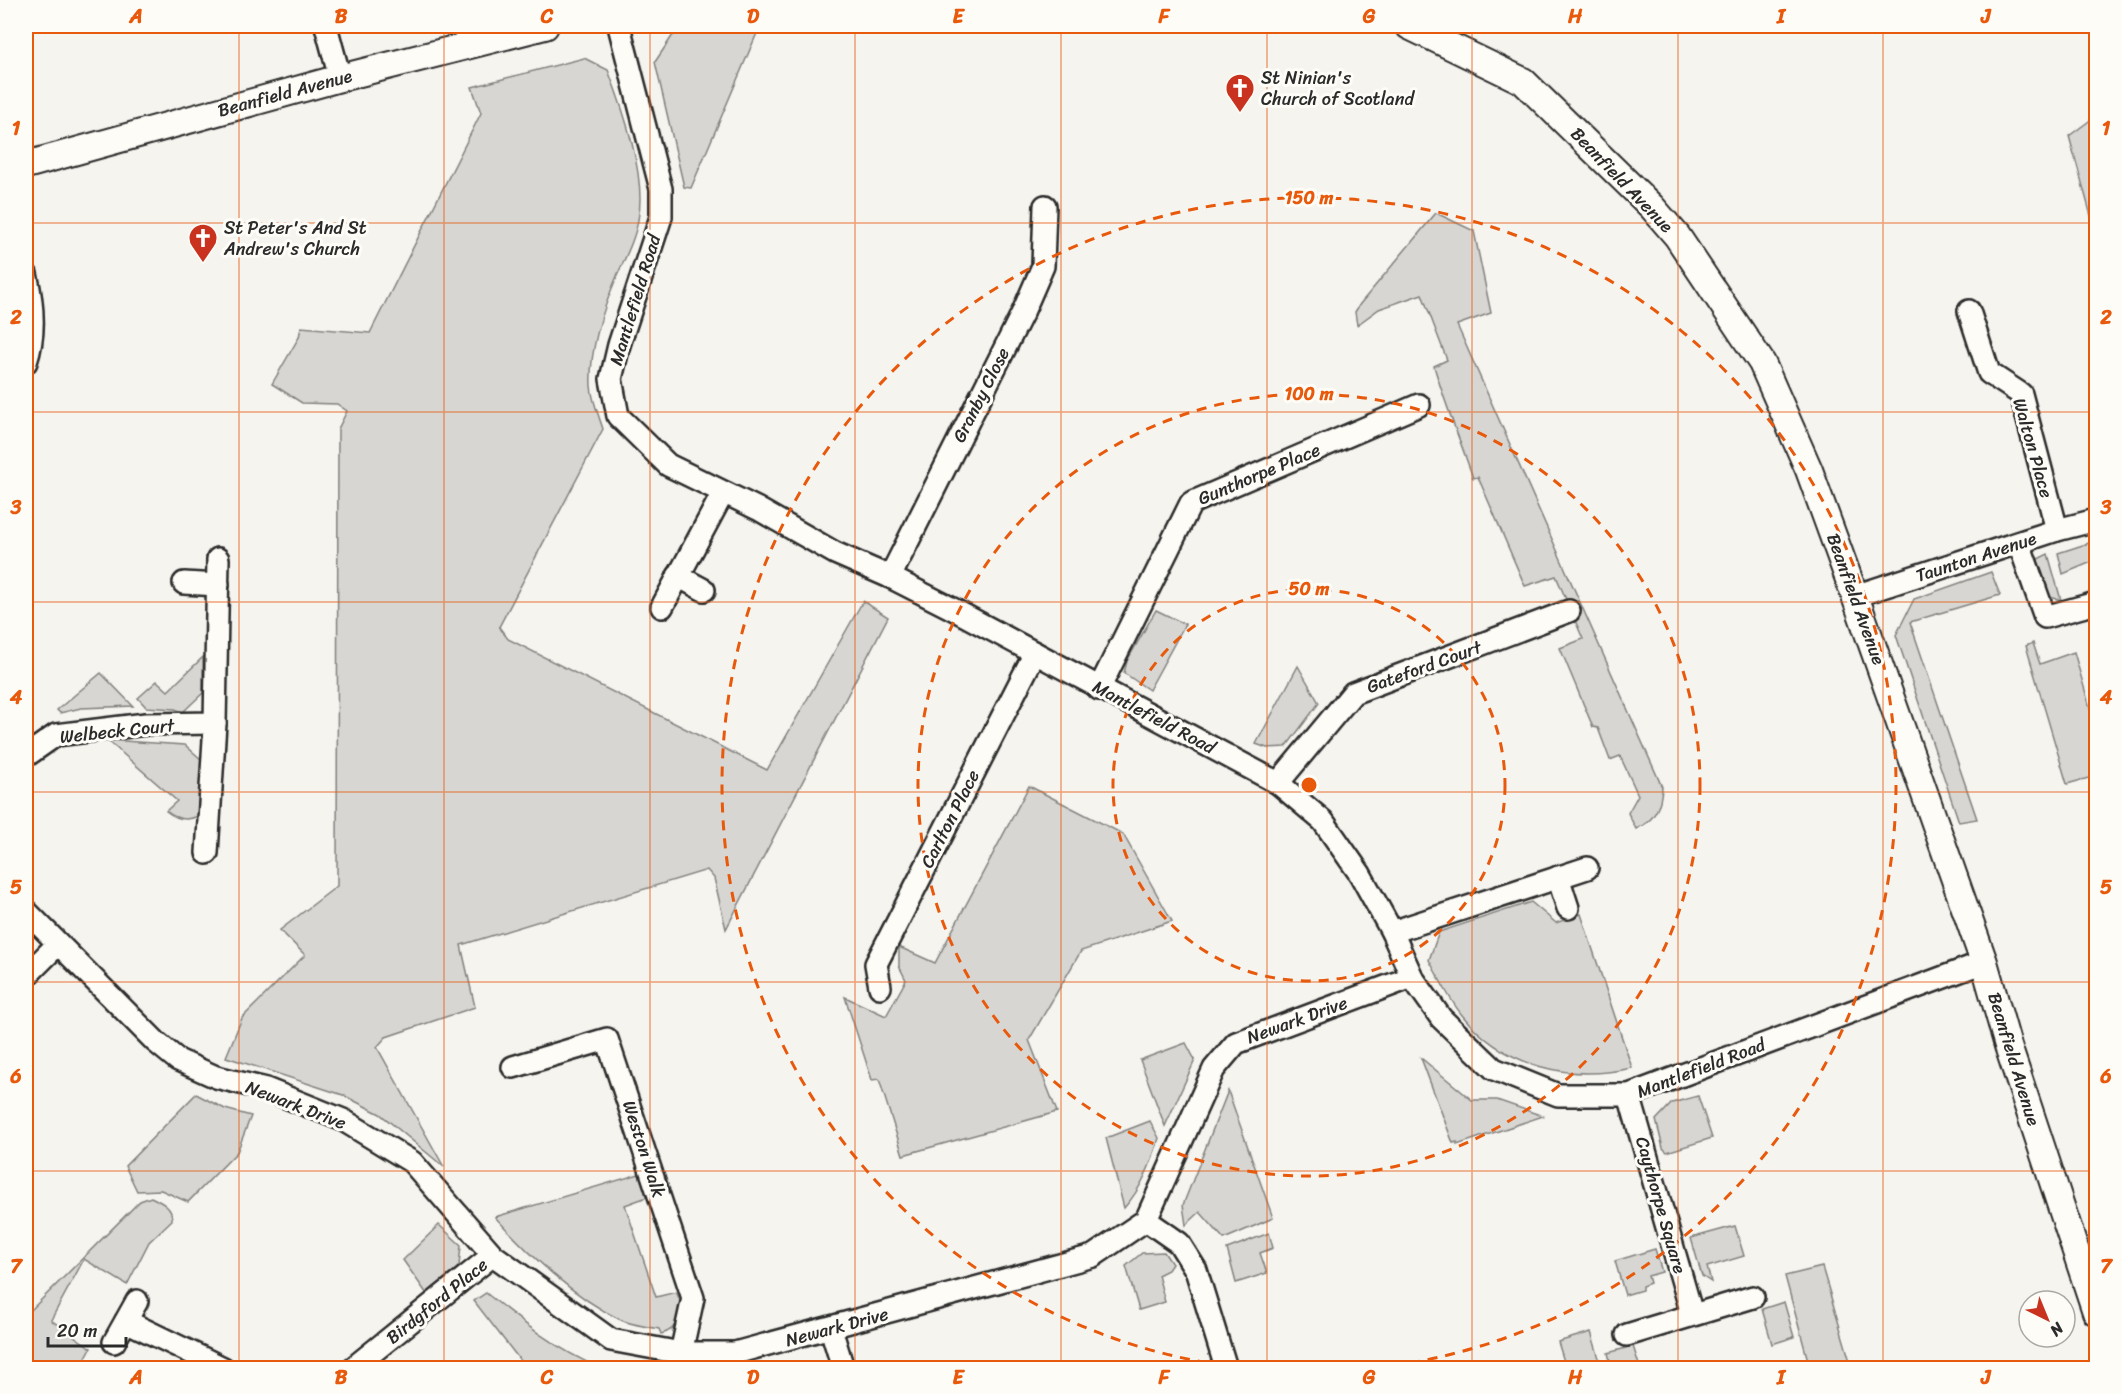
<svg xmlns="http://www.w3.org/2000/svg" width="2122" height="1394" font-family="Sriracha,sans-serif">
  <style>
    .green { fill: #d7d6d2; stroke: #81807e; stroke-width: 1.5 }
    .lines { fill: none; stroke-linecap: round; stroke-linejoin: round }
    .minor-casing { stroke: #2b2b2b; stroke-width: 26 }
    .tertiary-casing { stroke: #2b2b2b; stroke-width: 30 }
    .minor { stroke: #fdfcf7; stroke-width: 21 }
    .tertiary { stroke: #fdfcf7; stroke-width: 26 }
    .grid { fill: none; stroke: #e8590c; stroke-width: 1.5; stroke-opacity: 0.55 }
    .ring { fill: none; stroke: #e8590c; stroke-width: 3; stroke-dasharray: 10 8 }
    .labels { text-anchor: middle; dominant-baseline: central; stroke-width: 6; stroke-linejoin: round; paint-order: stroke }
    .poi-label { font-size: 18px; fill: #2b2b2b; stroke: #fdfcf7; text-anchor: start }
    .street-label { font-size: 18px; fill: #2b2b2b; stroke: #fdfcf7 }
    .centre { fill: #e8590c; stroke: #fdfcf7; stroke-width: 3 }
    .ring-label { font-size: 18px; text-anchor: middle; font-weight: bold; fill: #e8590c; stroke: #fdfcf7; stroke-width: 6; stroke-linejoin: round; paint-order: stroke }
    .neatline { fill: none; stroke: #e8590c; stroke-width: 2 }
    .grid-label { font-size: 20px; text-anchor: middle; font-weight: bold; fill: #e8590c }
  </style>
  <rect width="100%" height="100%" fill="#f5f4ef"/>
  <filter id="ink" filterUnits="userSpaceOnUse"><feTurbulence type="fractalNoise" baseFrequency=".0167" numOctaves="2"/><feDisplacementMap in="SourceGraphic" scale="12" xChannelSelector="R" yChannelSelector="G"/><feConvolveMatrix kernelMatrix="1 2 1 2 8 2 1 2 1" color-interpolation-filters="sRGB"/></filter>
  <g filter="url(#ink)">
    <g class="green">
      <path d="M712,26H760L691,188L684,187L655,62L673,35Z"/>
      <path d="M584,58L608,70C624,111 647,177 638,220C635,239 625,258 617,276C603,309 589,349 591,386C592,400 599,416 603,429L499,627L508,639L767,770L863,601L888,617L726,929L714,878L707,870L461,945L475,1007L386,1037L377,1047L444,1167L380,1114L343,1095L226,1057L242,1018L305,955L280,930L337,886L338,429L347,411L337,404L302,403L272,384L299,337L301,327L370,333L481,113L472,87Z"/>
      <path d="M2096,116V234L2069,136Z"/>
      <path d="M1436,213L1474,231L1491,313L1457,325L1662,787C1661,806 1655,821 1636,829L1628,813L1638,795L1620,756L1610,760L1598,728L1593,727L1560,648L1583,639L1556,576L1525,586L1478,477L1473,478C1460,440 1445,404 1434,366L1447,360L1422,294L1379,309L1357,325L1355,312L1360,304Z"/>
      <path d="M2089,543L2094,561L2063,574L2058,553Z"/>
      <path d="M2048,554L2061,600L2050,597L2037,570L2038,559Z"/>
      <path d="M1991,572L2000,595L1910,622L1977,819L1959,822L1896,635L1914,599Z"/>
      <path d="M1156,610L1185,624L1149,690L1124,673L1127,661Z"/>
      <path d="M2033,643L2040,664L2074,652L2096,729V776L2067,784L2026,646Z"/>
      <path d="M203,657V693L183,712L175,709L146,707L138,698L157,681L168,691Z"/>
      <path d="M1298,666L1319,703L1286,747L1267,748L1256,744Z"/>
      <path d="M101,673L133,706L81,708L60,713L57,710Z"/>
      <path d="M107,740L185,745L202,760L198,816C186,822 176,819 166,811L177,801Z"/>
      <path d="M1029,786L1123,834L1172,921L1081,951L1029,1040L1057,1112L903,1155L879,1079L872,1080L845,997L886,1016L906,980L899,966V947L935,963Z"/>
      <path d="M1531,902L1556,923L1581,914L1632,1068C1569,1082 1504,1067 1462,1015C1449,999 1439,978 1429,960L1439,932Z"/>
      <path d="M1186,1043L1195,1060L1165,1126L1140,1060Z"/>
      <path d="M1421,1058L1472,1100H1497L1543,1116L1457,1145V1142L1453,1143Z"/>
      <path d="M1228,1091L1273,1218L1224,1239L1200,1212L1186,1225L1183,1205Z"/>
      <path d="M196,1094L225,1109L251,1116L237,1152L188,1202L161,1190L137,1191L125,1166Z"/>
      <path d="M1698,1096L1712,1138L1667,1152L1663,1148L1656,1120L1672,1103Z"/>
      <path d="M1150,1121L1159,1138C1151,1164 1142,1188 1124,1208L1106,1138Z"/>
      <path d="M639,1174L646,1179L647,1197L625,1205L656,1297L676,1292C686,1308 679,1330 661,1334L659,1329C646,1326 630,1325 619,1319C572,1296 530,1255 495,1217Z"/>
      <path d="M151,1197C161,1202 173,1207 172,1220L149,1242L127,1285L84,1259L51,1320L91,1348L80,1368H26V1315L140,1201Z"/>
      <path d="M439,1225L461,1245L459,1266L429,1297L403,1260Z"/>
      <path d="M1735,1226L1744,1256L1707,1267L1711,1282L1702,1276L1691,1238Z"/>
      <path d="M1269,1233L1273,1248L1260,1253L1267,1273L1236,1283L1227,1249Z"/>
      <path d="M1655,1249L1662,1272L1648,1276L1650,1283L1642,1286V1290L1625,1295L1615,1261Z"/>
      <path d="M1164,1252L1172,1264L1168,1270L1158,1275L1165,1302L1139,1310L1126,1266L1142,1253Z"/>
      <path d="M1822,1267L1852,1368H1810L1785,1276Z"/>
      <path d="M486,1293C522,1322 557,1350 600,1368H526L474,1301Z"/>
      <path d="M1784,1302L1794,1337L1772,1344L1762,1309Z"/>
      <path d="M1591,1332L1602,1368H1566L1558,1342Z"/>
      <path d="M1633,1346L1640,1368H1612L1608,1353Z"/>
    </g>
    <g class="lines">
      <g class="minor-casing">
        <g id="minor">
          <path d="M326,26L340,78"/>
          <path d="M619,26L661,189V217L619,345L611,379L618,416L668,465L758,509L835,553L890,577L951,608L1278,783L1323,821L1360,874L1392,932L1412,977L1441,1018L1494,1069L1558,1095H1629L1984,962"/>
          <path d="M26,274C33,303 36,333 26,362"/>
          <path d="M1969,311L1989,373L2021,394L2057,530"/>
          <path d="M2019,543L2045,617L2096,603"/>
          <path d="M678,576L704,590"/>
          <path d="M890,577L1023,312L1043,266L1045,206"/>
          <path d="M184,583L218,585"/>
          <path d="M1855,596L2057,530L2096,520"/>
          <path d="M662,607L723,493"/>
          <path d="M1099,689L1191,503L1419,405"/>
          <path d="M26,756L56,735L146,724L215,723L218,559"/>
          <path d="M1278,783L1353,693L1569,611"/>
          <path d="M207,853L215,723"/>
          <path d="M1558,877L1568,908"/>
          <path d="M26,911L156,1042L178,1060L216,1077L266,1089L343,1120L412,1162L493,1255L611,1340L681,1353H735L1093,1256L1146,1220L1214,1069L1236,1043L1412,977"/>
          <path d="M1392,932L1587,868"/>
          <path d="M26,976L58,944"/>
          <path d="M880,987L876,964L1035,653"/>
          <path d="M513,1067L607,1039L693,1298L681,1353"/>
          <path d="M1629,1095L1692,1314"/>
          <path d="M1146,1220L1179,1243L1196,1270L1226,1368"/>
          <path d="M126,1321L223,1368"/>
          <path d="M831,1329L843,1368"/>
          <path d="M1627,1335L1753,1297"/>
          <path d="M114,1342L137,1301"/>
          <path d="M353,1368L493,1255"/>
        </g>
      </g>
      <g class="tertiary-casing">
        <g id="tertiary">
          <path d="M1409,26L1523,81L1652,207L1677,236L1762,363L1809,470L1855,596L1984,962L2008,1046L2096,1312"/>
          <path d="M26,165L340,78L545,26"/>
        </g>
      </g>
      <use href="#minor" class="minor"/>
      <use href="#tertiary" class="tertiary"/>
    </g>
  </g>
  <path class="grid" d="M239,26V1368M444,26V1368M650,26V1368M855,26V1368M1061,26V1368M1267,26V1368M1472,26V1368M1678,26V1368M1883,26V1368M26,223H2096M26,412H2096M26,602H2096M26,792H2096M26,982H2096M26,1171H2096"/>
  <g class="ring">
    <circle cx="1309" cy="785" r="196"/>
    <circle cx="1309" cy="785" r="391"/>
    <path d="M1243 1368A587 587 0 1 1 1375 1368"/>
  </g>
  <defs>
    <g id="church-pin" transform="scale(1.5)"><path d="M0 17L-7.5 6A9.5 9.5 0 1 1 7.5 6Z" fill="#c8321e" stroke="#fdfcf7"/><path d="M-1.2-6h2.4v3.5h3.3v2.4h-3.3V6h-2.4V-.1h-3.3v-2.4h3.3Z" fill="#fff"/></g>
  </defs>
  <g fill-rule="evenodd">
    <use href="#church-pin" x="1240" y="88"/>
    <use href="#church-pin" x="203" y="238"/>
  </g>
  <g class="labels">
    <g class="poi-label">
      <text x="1261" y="78">St Ninian's<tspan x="1261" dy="21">Church of Scotland</tspan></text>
      <text x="224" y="228">St Peter's And St<tspan x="224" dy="21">Andrew's Church</tspan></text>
    </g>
    <g class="street-label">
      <text transform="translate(285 93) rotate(-15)">Beanfield Avenue</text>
      <text transform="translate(1622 180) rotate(46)">Beanfield Avenue</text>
      <text transform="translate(635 300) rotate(-73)">Mantlefield Road</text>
      <text transform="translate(981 395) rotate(-63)">Granby Close</text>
      <text transform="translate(2033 448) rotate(74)">Walton Place</text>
      <text transform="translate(1259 474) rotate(-23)">Gunthorpe Place</text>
      <text transform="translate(1976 557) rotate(-18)">Taunton Avenue</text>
      <text transform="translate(1856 599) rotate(70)">Beanfield Avenue</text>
      <text transform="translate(1424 667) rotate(-20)">Gateford Court</text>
      <text transform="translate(1154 717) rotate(28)">Mantlefield Road</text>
      <text transform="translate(117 731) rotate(-6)">Welbeck Court</text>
      <text transform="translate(950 819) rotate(-63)">Carlton Place</text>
      <text transform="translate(1297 1020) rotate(-20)">Newark Drive</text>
      <text transform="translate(2014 1059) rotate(73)">Beanfield Avenue</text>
      <text transform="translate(1701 1068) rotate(-21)">Mantlefield Road</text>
      <text transform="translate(296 1105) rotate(21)">Newark Drive</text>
      <text transform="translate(644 1149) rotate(72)">Weston Walk</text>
      <text transform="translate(1661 1205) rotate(74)">Caythorpe Square</text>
      <text transform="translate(437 1301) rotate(-39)">Birdgford Place</text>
      <text transform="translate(837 1327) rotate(-15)">Newark Drive</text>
    </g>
  </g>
  <circle cx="1309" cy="785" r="9" class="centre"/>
  <g class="ring-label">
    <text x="1309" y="204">150 m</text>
    <text x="1309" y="400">100 m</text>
    <text x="1309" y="595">50 m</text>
  </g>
  <rect width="2122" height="1394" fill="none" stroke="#fdfcf7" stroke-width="66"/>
  <g transform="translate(2047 1319) rotate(137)"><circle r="28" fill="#fdfcf7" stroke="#a9a8a5" stroke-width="1.5"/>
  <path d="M0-4.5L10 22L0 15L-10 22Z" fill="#c8321e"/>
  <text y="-9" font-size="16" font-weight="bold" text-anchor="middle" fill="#2b2b2b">N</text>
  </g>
  <path d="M48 1337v9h78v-9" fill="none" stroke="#2b2b2b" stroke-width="3"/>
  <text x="57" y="1337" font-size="18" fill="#2b2b2b" stroke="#fdfcf7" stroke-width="4.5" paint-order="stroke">20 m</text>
  <rect x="33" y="33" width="2056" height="1328" class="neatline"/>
  <g class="grid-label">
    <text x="136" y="23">A</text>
    <text x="341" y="23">B</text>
    <text x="547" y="23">C</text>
    <text x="753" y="23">D</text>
    <text x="958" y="23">E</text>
    <text x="1164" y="23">F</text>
    <text x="1369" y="23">G</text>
    <text x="1575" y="23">H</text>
    <text x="1781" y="23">I</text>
    <text x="1986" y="23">J</text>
    <text x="16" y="135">1</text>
    <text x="2106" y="135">1</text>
    <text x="16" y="324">2</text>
    <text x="2106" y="324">2</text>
    <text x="16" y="514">3</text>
    <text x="2106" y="514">3</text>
    <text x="16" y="704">4</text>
    <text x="2106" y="704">4</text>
    <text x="16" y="894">5</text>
    <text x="2106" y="894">5</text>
    <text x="16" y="1083">6</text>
    <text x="2106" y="1083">6</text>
    <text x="16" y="1273">7</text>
    <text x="2106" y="1273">7</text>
    <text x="136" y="1384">A</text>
    <text x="341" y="1384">B</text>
    <text x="547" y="1384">C</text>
    <text x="753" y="1384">D</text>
    <text x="958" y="1384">E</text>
    <text x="1164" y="1384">F</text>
    <text x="1369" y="1384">G</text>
    <text x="1575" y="1384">H</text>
    <text x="1781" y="1384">I</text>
    <text x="1986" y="1384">J</text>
  </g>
</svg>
